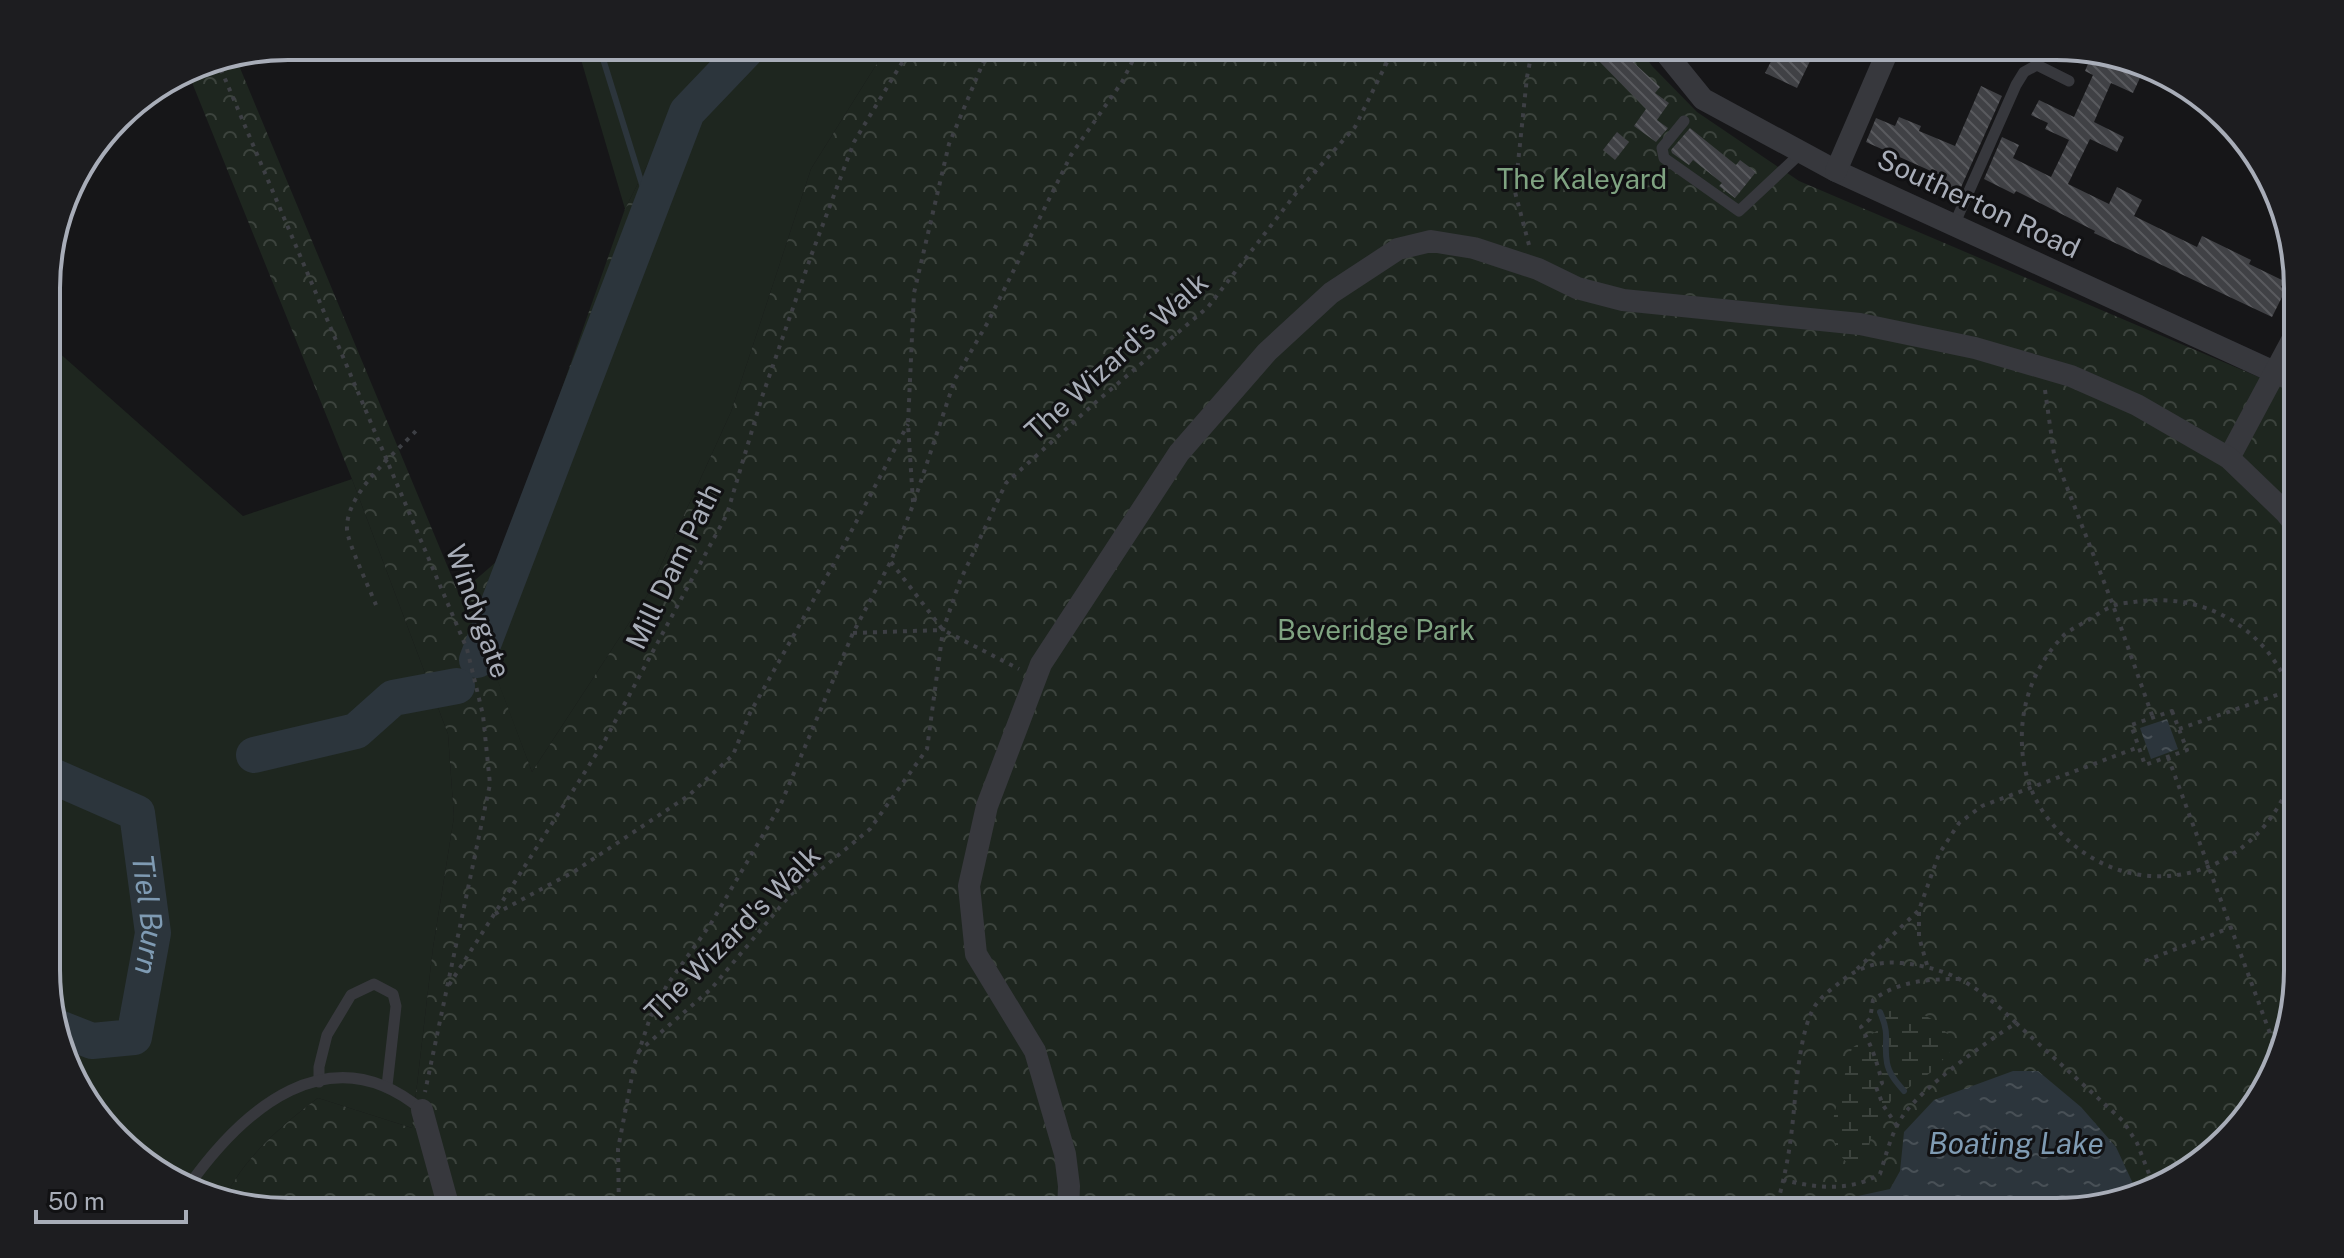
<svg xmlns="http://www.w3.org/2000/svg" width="2344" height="1258" font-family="'Public Sans',sans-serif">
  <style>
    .green { fill: #1e261f }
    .forest { fill: url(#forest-crowns) }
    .wetland { fill: url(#wetland-marsh) }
    .water { fill: url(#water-ripples) }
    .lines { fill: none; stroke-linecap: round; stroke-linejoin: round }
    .stream { stroke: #2c353c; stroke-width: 6 }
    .river { stroke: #2c353c; stroke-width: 36 }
    .building { fill: url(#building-back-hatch) }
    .path { stroke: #3d3f44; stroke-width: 4; stroke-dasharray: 4 6; stroke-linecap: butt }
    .lane { stroke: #37383d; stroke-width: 11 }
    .street { stroke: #37383d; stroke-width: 22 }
    .labels { text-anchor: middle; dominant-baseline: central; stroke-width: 6; stroke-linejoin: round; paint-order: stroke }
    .park-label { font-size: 28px; fill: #7fa381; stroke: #111113 }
    .street-label { font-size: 28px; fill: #a8adb8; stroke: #111113 }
    .water-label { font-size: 30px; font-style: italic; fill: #7f9bb3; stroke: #111113 }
    .rim { fill: none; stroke: #a8adb8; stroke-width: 4 }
  </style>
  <defs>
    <pattern id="forest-crowns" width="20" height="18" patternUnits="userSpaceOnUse" patternTransform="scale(2)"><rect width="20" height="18" fill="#1e261f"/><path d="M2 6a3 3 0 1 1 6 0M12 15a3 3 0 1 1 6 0" fill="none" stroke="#3c433d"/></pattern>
    <pattern id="wetland-marsh" width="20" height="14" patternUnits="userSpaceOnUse" patternTransform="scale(2)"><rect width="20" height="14" fill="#1e261f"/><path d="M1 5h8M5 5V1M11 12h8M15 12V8" fill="none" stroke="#3c433d"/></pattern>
    <pattern id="water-ripples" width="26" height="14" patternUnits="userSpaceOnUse" patternTransform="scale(2)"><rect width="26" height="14" fill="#2c353c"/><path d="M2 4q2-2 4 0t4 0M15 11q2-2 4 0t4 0" fill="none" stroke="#485056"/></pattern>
    <pattern id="building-back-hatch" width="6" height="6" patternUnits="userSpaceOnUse" patternTransform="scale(2)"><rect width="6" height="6" fill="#404145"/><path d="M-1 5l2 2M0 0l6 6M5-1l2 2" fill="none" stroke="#595a5e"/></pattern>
  </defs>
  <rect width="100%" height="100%" fill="#161618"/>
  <g class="green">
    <path d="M577,46H730L684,93L625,209Z"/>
    <path d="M763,46H888L811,169L731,412L648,594L532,772L492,666L634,268L698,115Z"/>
    <path d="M47,342L243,516L352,479L448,734L454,817L433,948L412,1128L318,1098C281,1126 246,1156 225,1197L180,1187L96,1117L48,1002Z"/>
  </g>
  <path class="forest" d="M730,46H763L698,115L634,268L492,665L532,772L648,594L731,412L811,169L888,46H1638L1652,66L1697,112L1799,181L2296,393L2298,971L2273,1078L2190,1172L2072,1212H288L225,1197C246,1156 281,1126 318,1098L412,1128L433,948L454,817L448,734L352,479L187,70L196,64L235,56L459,594L503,556L625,209L684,93Z"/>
  <path class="wetland" d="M1911,1009C1933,1019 1946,1024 1953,1048L1933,1071L1892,1099L1871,1138L1865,1163L1851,1167L1839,1154L1832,1135L1834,1115L1852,1048L1878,1030L1880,1012Z"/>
  <g class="water">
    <path d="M2167,719L2178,749L2151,759L2140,728Z"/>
    <path d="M2013,1071H2038L2081,1107L2116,1147L2136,1190L2072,1212H1826L1840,1200L1890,1189L1900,1171L1904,1132L1934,1100Z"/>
  </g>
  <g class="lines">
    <g class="stream">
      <path d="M599,46L650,210"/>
      <path d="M1880,1012C1891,1037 1883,1041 1887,1063C1889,1074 1897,1083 1904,1091"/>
    </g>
    <g class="river">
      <path d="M477,660L687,112L750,46"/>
      <path d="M254,755L356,731L393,698L457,686"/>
      <path id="s1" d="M48,774L137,813L153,933L134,1037L92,1041L59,1028"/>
    </g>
  </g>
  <g class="building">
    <path d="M1610,46H1619L1636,61L1634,63L1660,87L1655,93L1669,103L1657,120L1668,128L1656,142L1634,126L1646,109L1598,60Z"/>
    <path d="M1779,46H1794L1813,55L1797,88L1765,73Z"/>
    <path d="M2092,54L2145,67L2133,93L2111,83L2094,122L2124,137L2117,152L2090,139L2068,184L2109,204L2117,187L2142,200L2134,216L2197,247L2202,236L2251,260L2249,264L2284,281L2281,287L2286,289L2272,317L2094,233L2095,231L2016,191L2014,194L1984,179L2002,137L2019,145L2013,158L2051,177L2069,140L2045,129L2048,123L2031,115L2039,100L2074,117L2093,75L2085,71Z"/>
    <path d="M1981,86L2002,96L1958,194L1938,186L1942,176L1866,142L1876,118L1895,126L1899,117L1921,126L1919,131L1955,146Z"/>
    <path d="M1690,128L1736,165L1740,160L1756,172L1735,198L1719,186L1722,183L1693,160L1689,165L1672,153L1671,150Z"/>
    <path d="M1617,132L1629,142L1615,160L1603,150Z"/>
  </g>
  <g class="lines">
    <g class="path">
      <path d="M217,60L467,649L483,715L490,784L425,1092"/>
      <path d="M1529,245L1515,192L1527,77L1533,46"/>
      <path d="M2045,390L2054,454L2113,605L2153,718"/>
      <path d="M913,502L908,424L914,293L949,144L990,46"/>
      <path d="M891,562L943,630L1019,669"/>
      <path d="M376,605C370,590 348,543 347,530C345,494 393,455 416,431"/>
      <path d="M853,633L943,630"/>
      <path d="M2172,711L2187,750L2145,765L2131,725Z"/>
      <path d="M2297,719C2292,703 2288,682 2279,668C2248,617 2193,593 2134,602C2127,603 2118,603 2111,607C2103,610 2097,615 2090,619C2082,624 2071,629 2064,635C2035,665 2020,703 2022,745C2023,775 2034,804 2055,827C2132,914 2260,880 2294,771C2298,756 2297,738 2297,723"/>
      <path d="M2179,729L2297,688"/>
      <path d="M2168,757L2278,1055"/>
      <path d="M495,914L575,871L688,796L733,755L750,713L836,560L908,424"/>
      <path d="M2145,961L2232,927"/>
      <path d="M1927,965L1919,937V910L1939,854L1959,823L1982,806L2139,747"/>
      <path d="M1857,969L1919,910"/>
      <path d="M449,985L604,742L727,514L762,397L811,256L854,142L912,46"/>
      <path d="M2016,1023L2123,1121L2137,1143L2153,1184"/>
      <path d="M638,1052L711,989L790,895L870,829L927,749L943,630L960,581L1006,483L1096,402L1208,307L1297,192L1355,127L1395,46"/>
      <path d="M1897,1126L1883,1105L1876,1087L1882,1083C1878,1064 1871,1044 1861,1027L1870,1019L1873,1000C1898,981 1928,979 1959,979"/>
      <path d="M619,1212L618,1149L634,1066L650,1018L667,985L710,925L780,806L853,633L891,561L913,505L955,379L988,322L1071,155L1122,82L1140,46"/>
      <path d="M1775,1212C1783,1184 1789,1157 1792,1128C1796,1097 1798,1028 1817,1003C1824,994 1836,986 1844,979C1861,966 1880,961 1901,963C1953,968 1980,988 2016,1023C1985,1043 1922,1087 1902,1117C1891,1134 1886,1155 1880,1174C1850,1192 1816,1188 1784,1180"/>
    </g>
    <g class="lane">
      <path d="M1684,121L1662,148L1664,158L1739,211L1802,152"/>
      <path d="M1954,225L2016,85L2024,72L2037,65L2069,81"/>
      <path d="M319,1082V1067L327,1035L351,995L374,984L393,994L396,1006L387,1086"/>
      <path d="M187,1188C242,1110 329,1032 422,1110"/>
    </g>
    <g class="street">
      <path d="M1660,46L1703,99L1836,171L2296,382"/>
      <path d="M1836,171L1890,46"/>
      <path d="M2229,458L2296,333"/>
      <path d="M422,1110L450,1212"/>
      <path d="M1068,1212L1069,1186L1065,1154L1035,1051L976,954L969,886L987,806L1041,664L1179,453L1267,352L1331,293L1398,249L1431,241L1474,248L1538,269L1577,288L1623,300L1860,324L1975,348L2071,376L2137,405L2229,458L2285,512L2297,527"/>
    </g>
  </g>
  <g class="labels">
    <g class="park-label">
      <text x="1582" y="178">The Kaleyard</text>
      <text x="1376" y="629">Beveridge Park</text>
    </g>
    <g class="street-label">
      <text transform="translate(1979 203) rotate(25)">Southerton Road</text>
      <text transform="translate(1116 356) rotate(-42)">The Wizard's Walk</text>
      <text transform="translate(673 566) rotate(-64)">Mill Dam Path</text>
      <text transform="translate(479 611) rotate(70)">Windygate</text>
      <text transform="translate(732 933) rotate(-45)">The Wizard's Walk</text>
    </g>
    <g class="water-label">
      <text stroke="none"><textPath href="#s1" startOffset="200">Tiel Burn</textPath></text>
      <text x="2016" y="1143">Boating Lake</text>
    </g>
  </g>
  <path d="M0 0H2344V1258H0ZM288 60H2056A228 228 0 0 1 2284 288V970A228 228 0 0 1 2056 1198H288A228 228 0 0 1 60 970V288A228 228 0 0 1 288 60Z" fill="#1d1d20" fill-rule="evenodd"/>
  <path class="rim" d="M288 60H2056A228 228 0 0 1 2284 288V970A228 228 0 0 1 2056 1198H288A228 228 0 0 1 60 970V288A228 228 0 0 1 288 60Z"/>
  <path d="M36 1210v12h150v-12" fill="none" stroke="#a8adb8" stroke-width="4"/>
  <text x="48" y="1210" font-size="24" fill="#a8adb8" stroke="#111113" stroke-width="6" paint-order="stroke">50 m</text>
</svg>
